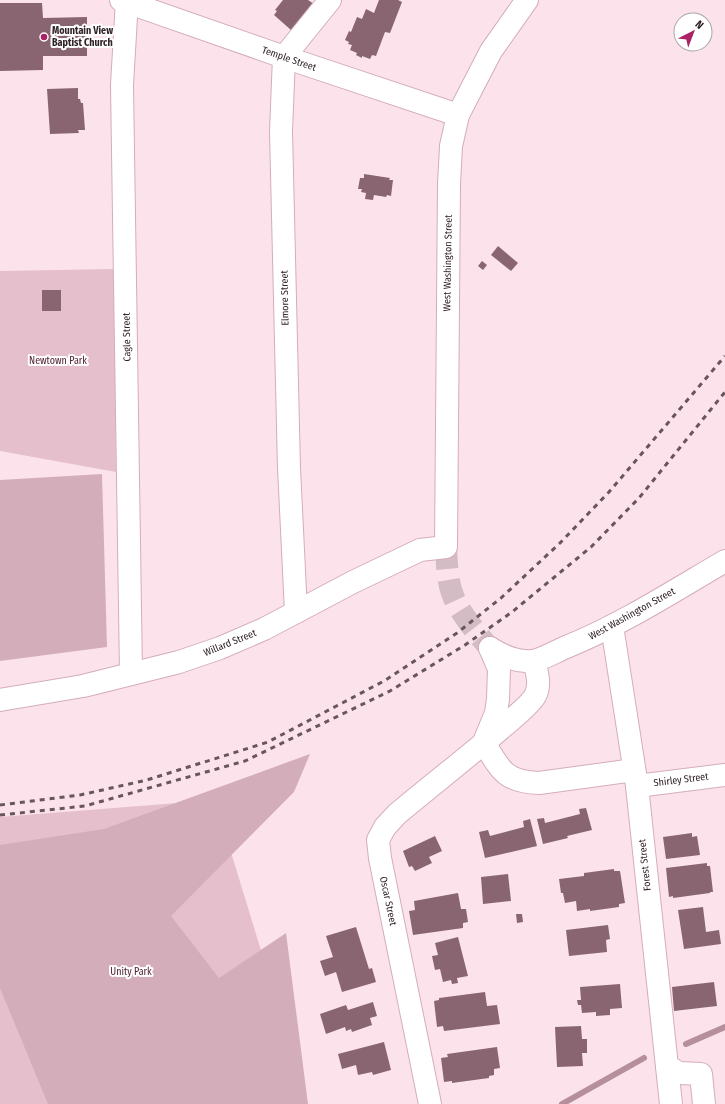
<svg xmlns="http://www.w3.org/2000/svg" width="725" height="1104" font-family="'Fira Sans Condensed',sans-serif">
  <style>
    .green { fill: #e6bfcc }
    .forest { fill: #d4adba }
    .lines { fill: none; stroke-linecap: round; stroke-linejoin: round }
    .stream { stroke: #b5909c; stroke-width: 6 }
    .building { fill: #886571 }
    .minor-tunnel { stroke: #d3bcc4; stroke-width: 22; stroke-dasharray: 22 11; stroke-linecap: butt }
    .minor-casing { stroke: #d4adba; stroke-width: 24 }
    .minor { stroke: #fff; stroke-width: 22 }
    .rail { stroke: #67565c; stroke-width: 3; stroke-dasharray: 5 5; stroke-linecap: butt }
    .poi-dot { fill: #ab2266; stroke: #fff; stroke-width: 1.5 }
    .labels { text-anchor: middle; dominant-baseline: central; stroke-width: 4; stroke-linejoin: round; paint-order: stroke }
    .poi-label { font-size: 10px; font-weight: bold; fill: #302227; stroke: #fff; text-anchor: start }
    .street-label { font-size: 10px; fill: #302227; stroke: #fff }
    .park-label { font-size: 10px; fill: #522135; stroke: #fff }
  </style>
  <rect width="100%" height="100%" fill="#fce3eb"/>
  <g class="green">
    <path d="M114,269L116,472L0,451V271Z"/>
    <path d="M215,800L308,1104H0V817Z"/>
  </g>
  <g class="forest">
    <path d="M102,474L107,647L0,661V480Z"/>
    <path d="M310,754L294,792L171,916L219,978L286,933L308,1104H48L0,988V845L104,829Z"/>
  </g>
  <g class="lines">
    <g class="stream">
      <path d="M686,1044L725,1027"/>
      <path d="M562,1104L644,1058"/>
    </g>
  </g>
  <g class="building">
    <path d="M283,0H308L314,4L291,30L274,15L277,11L275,10Z"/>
    <path d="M379,0H398L402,2L390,33L385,32L376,56L372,55L370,59L362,56V58L356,55L357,53L350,50L352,45L348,44L349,42L345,40L349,31L351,32L357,17L362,19L366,9L374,13Z"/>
    <path d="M0,3H42L43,18L87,17V56H43V70L0,71Z"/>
    <path d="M78,88V99H80L81,103H83L85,130H78L79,133L50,134L47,89Z"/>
    <path d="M364,174L390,178L389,180H393L391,196L387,195L386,197L374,195L373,200L365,199L366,193L361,192L362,189H358L360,178H364Z"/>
    <path d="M498,246L518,263L511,271L491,255Z"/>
    <path d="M482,261L487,265L483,270L478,266Z"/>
    <rect x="42" y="290" width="19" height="21"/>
    <path d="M586,808L592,830L567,836L568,838L543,844L537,819L544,818L545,823L580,814L579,809Z"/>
    <path d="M530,819L537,846L485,858L479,832L488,830L490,836L524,827L523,821Z"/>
    <path d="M692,833V837L697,836L700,855L666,859L663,837Z"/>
    <path d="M435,836L442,851L429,857L432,863L415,871L412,866L409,867L403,851Z"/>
    <path d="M707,863V866H710L713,892H710V893L673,898V896L669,897L666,868Z"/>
    <path d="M614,869V871H620L625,903L619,904V907L590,911V909L577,911L576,901L565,903L563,893H561L559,879L584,876V873Z"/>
    <path d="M508,874L511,901L483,904L481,877Z"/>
    <path d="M458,893L461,909H466L468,922L463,923V928L413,935L409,911L415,910L414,901Z"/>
    <path d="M703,907L706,932L719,930L721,944L684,949L678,910Z"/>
    <path d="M516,914H522L523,922L517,923Z"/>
    <path d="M608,925L610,939L606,940L607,952L569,956L566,930Z"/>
    <path d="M356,927L369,969L372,968L376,982L342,992L336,972L325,976L320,961L333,957L326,936Z"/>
    <path d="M458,937L468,976L457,978L458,983L452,984L451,980L443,982L440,969L435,970L432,956L438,955L435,943Z"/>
    <path d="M714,982L717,1006L674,1011L672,987Z"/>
    <path d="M620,984L622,1008L610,1009V1015L596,1016V1012L582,1013L581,1005H578L577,1000H581L580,987Z"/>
    <path d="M485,992L487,1006L497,1005L500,1024L444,1031L443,1026L437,1027L434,1001L439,1000V998Z"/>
    <path d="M373,1002L377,1016L370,1018L372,1025L352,1032L351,1029L346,1031L345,1027L326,1034L320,1014L346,1005L348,1010Z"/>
    <path d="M581,1026L582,1039H587V1053H582L583,1066L557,1067L555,1027Z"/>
    <path d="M384,1042L391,1070L373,1075L372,1072L358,1075L356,1065L342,1069L338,1054Z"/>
    <path d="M497,1047L500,1068L494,1069V1075L489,1076V1078L452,1083V1081L444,1082L441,1058L448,1057L447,1054Z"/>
  </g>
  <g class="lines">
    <path class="minor-tunnel" d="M446,547C447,563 447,583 454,598C459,611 480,638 490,648"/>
    <g class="minor-casing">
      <g id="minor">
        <path d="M121,0L284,57L458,115"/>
        <path d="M127,0L122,85L131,674"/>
        <path d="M296,612L289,468L281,131L284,57L330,0"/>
        <path d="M612,626L637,786L671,1104"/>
        <path d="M490,648L499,669L498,699L496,713L484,742C500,770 505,782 539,783L634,770"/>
        <path d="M490,648C503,656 517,663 533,661C543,659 555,652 564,648C621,625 672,592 725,561"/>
        <path d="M0,700L83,686L179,662L220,648L264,629L353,582L420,550L446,547L449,184L451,146L458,115L491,51L527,0"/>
        <path d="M637,786L725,775"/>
        <path d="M667,1066L679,1073L701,1074L704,1104"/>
        <path d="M430,1104L380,858L378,840L385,827L397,814C433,784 469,756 504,726C512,719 530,705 535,696C541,685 537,672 534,661"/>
      </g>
    </g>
    <use href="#minor" class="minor"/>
    <g class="rail">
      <path d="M0,805L80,795L147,780L268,742L384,681L457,633L501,598L560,543L609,492L725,356"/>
      <path d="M0,815L85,806L245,761L390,691L465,645L512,612L591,547L639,498L725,392"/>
    </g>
  </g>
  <circle class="poi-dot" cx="44" cy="37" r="4"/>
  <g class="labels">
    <g class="poi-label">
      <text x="52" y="31">Mountain View<tspan x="52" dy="12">Baptist Church</tspan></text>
    </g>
    <g class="street-label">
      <text transform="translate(289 59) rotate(19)">Temple Street</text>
      <text transform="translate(448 263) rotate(-89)">West Washington Street</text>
      <text transform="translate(285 298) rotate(-91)">Elmore Street</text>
      <text transform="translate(127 337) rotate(-91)">Cagle Street</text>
      <text transform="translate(632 614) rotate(-29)">West Washington Street</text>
      <text transform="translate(230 643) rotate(-22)">Willard Street</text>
      <text transform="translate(681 780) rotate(-7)">Shirley Street</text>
      <text transform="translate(645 865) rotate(-96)">Forest Street</text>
      <text transform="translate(388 901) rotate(78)">Oscar Street</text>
    </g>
    <g class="park-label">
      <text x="58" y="361">Newtown Park</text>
      <text x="131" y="972">Unity Park</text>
    </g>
  </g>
  <g transform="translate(693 32) rotate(42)"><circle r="19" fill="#ffffff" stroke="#aca7a9"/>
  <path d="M0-3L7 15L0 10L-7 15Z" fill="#ab2266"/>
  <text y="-6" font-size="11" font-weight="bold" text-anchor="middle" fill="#302227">N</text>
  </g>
</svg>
